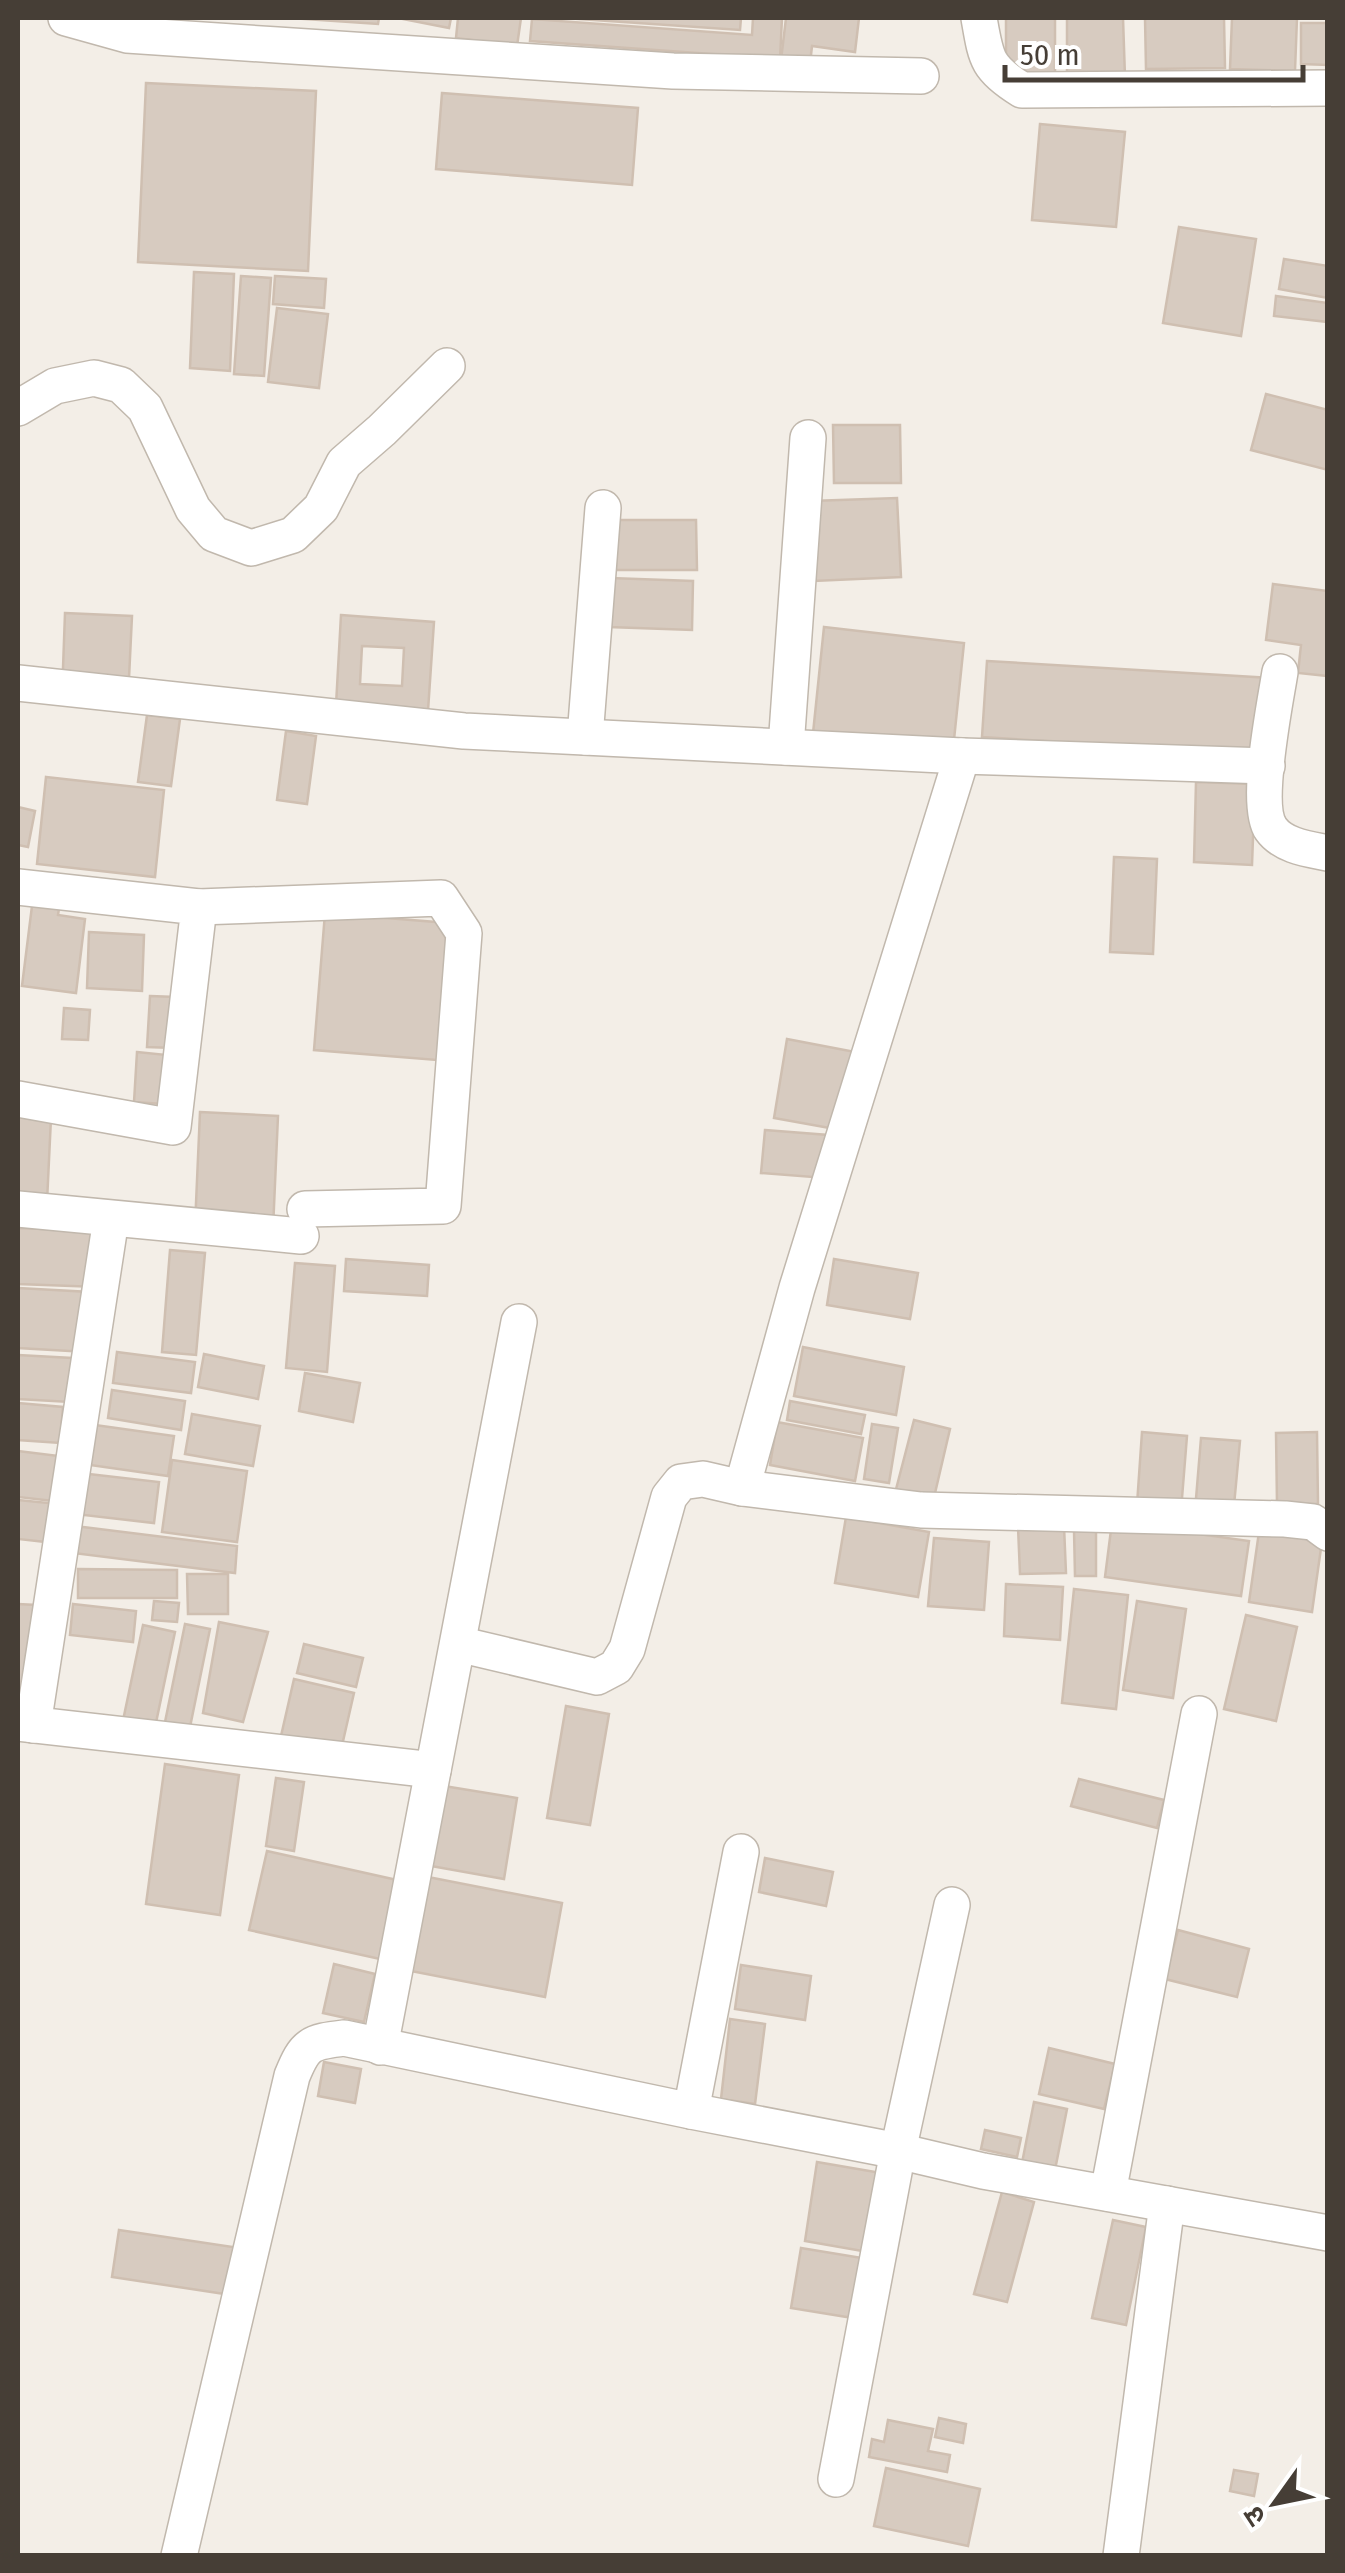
<svg xmlns="http://www.w3.org/2000/svg" width="1345" height="2573" font-family="'Fira Sans Condensed','Noto Sans Devanagari',sans-serif">
  <style>
    .building { fill: #d7cbc0; stroke: #cfbfb1; stroke-width: 2.5; fill-rule: evenodd }
    .lines { fill: none; stroke-linecap: round; stroke-linejoin: round }
    .street-casing { stroke: #c1b8ad; stroke-width: 38 }
    .street { stroke: #fff; stroke-width: 35 }
  </style>
  <rect width="100%" height="100%" fill="#f3eee7"/>
  <g class="building">
    <path d="M290,18H379L378,24Z"/>
    <path d="M398,18H451L449,28Z"/>
    <path d="M458,18H521L517,46L456,38Z"/>
    <path d="M564,18H741L740,30Z"/>
    <path d="M753,18H782L780,59L530,41L532,19L752,35Z"/>
    <path d="M786,18H859L855,52L812,46L810,64L781,60Z"/>
    <path d="M1006,18H1055V73L1006,74Z"/>
    <path d="M1067,18H1123L1125,77L1067,78Z"/>
    <path d="M1145,18H1224L1225,68L1146,69Z"/>
    <path d="M1232,18H1297L1295,71L1230,69Z"/>
    <path d="M1301,23H1328V65L1301,64Z"/>
    <path d="M146,83L316,91L308,271L138,262Z"/>
    <path d="M442,93L638,108L632,185L436,169Z"/>
    <path d="M1040,124L1125,132L1116,227L1032,220Z"/>
    <path d="M1179,227L1256,239L1241,336L1163,323Z"/>
    <path d="M1284,259L1328,266V298L1279,289Z"/>
    <path d="M194,272L234,274L230,371L190,368Z"/>
    <path d="M241,276L271,278L264,376L234,374Z"/>
    <path d="M275,276L326,279L324,308L273,304Z"/>
    <path d="M1276,296L1328,303V322L1274,316Z"/>
    <path d="M277,308L328,314L319,388L268,382Z"/>
    <path d="M1266,394L1328,410V470L1251,450Z"/>
    <path d="M833,425H900L901,483H834Z"/>
    <path d="M897,498L901,577L814,581L811,501Z"/>
    <path d="M612,520H696L697,570H613Z"/>
    <path d="M610,578L693,581L692,630L609,627Z"/>
    <path d="M1273,584L1328,591V676L1298,673L1301,645L1266,640Z"/>
    <path d="M65,613L132,616L128,699L62,696Z"/>
    <path d="M341,615L434,622L428,711L336,705ZM362,646L404,648L402,686L360,684Z"/>
    <path d="M824,627L964,643L952,759L812,743Z"/>
    <path d="M987,661L1271,678L1267,755L982,737Z"/>
    <path d="M147,715L180,719L171,786L138,782Z"/>
    <path d="M286,731L316,736L307,804L277,800Z"/>
    <path d="M46,777L164,790L155,877L37,864Z"/>
    <path d="M1196,782L1255,784L1252,865L1194,862Z"/>
    <path d="M18,807L35,811L28,847L18,845Z"/>
    <path d="M1114,857L1157,859L1153,954L1110,952Z"/>
    <path d="M33,898L60,902L58,915L85,919L76,993L22,986Z"/>
    <path d="M325,913L460,924L449,1061L314,1050Z"/>
    <path d="M89,932L144,935L142,991L87,988Z"/>
    <path d="M150,996L176,997L173,1048L147,1047Z"/>
    <path d="M64,1008L90,1010L88,1040L62,1039Z"/>
    <path d="M787,1039L876,1056L863,1134L774,1118Z"/>
    <path d="M137,1052L167,1055L163,1104L134,1102Z"/>
    <path d="M200,1112L278,1116L273,1229L195,1226Z"/>
    <path d="M18,1116L51,1118L46,1223L18,1222Z"/>
    <path d="M765,1130L841,1136L838,1179L761,1173Z"/>
    <path d="M18,1228L100,1231L98,1287L18,1284Z"/>
    <path d="M170,1250L205,1253L196,1355L162,1352Z"/>
    <path d="M346,1259L429,1265L427,1296L344,1291Z"/>
    <path d="M834,1259L918,1273L910,1319L827,1305Z"/>
    <path d="M295,1263L335,1266L327,1372L286,1368Z"/>
    <path d="M18,1288L90,1292L86,1352L18,1348Z"/>
    <path d="M803,1347L904,1367L896,1415L794,1396Z"/>
    <path d="M117,1352L195,1362L191,1393L113,1383Z"/>
    <path d="M204,1354L264,1366L258,1399L198,1387Z"/>
    <path d="M18,1355L72,1358L70,1402L18,1399Z"/>
    <path d="M305,1373L360,1383L353,1422L299,1411Z"/>
    <path d="M112,1390L185,1401L181,1430L108,1418Z"/>
    <path d="M790,1401L865,1415L861,1434L787,1420Z"/>
    <path d="M18,1403L63,1407L60,1443L18,1440Z"/>
    <path d="M192,1414L260,1426L253,1466L185,1454Z"/>
    <path d="M914,1420L950,1429L932,1506L894,1497Z"/>
    <path d="M777,1422L863,1438L855,1481L770,1465Z"/>
    <path d="M872,1424L898,1428L889,1483L864,1479Z"/>
    <path d="M95,1425L174,1436L168,1476L90,1465Z"/>
    <path d="M1142,1432L1187,1436L1180,1523L1136,1519Z"/>
    <path d="M1317,1432L1318,1504H1277L1276,1433Z"/>
    <path d="M1201,1438L1240,1441L1232,1527L1194,1523Z"/>
    <path d="M18,1451L67,1457L62,1502L18,1497Z"/>
    <path d="M172,1460L247,1471L237,1542L162,1532Z"/>
    <path d="M80,1473L159,1482L154,1523L75,1514Z"/>
    <path d="M18,1500L59,1504L55,1543L18,1539Z"/>
    <path d="M846,1517L929,1532L918,1597L835,1583Z"/>
    <path d="M1112,1522L1249,1541L1241,1596L1105,1577Z"/>
    <path d="M67,1525L237,1546L235,1573L65,1552Z"/>
    <path d="M1064,1526L1066,1573L1020,1574L1018,1527Z"/>
    <path d="M1074,1530H1096V1576H1075Z"/>
    <path d="M1259,1532L1322,1541L1312,1612L1249,1602Z"/>
    <path d="M934,1538L989,1542L984,1610L928,1606Z"/>
    <path d="M78,1569L177,1570V1598H78Z"/>
    <path d="M187,1574H228V1614H188Z"/>
    <path d="M1006,1584L1063,1587L1060,1640L1004,1636Z"/>
    <path d="M1074,1589L1128,1595L1116,1709L1062,1703Z"/>
    <path d="M154,1601L179,1603L177,1622L152,1620Z"/>
    <path d="M1137,1601L1186,1609L1173,1698L1123,1690Z"/>
    <path d="M18,1604L36,1605L33,1702L18,1701Z"/>
    <path d="M73,1604L136,1611L133,1642L70,1635Z"/>
    <path d="M1246,1615L1297,1627L1276,1721L1224,1709Z"/>
    <path d="M219,1622L268,1632L243,1722L203,1713Z"/>
    <path d="M185,1624L210,1629L190,1727L165,1722Z"/>
    <path d="M143,1625L175,1632L153,1737L121,1730Z"/>
    <path d="M304,1644L363,1658L356,1687L297,1673Z"/>
    <path d="M294,1679L354,1693L341,1750L281,1736Z"/>
    <path d="M566,1706L609,1714L590,1825L547,1818Z"/>
    <path d="M165,1764L239,1775L220,1915L146,1904Z"/>
    <path d="M276,1778L304,1782L294,1851L266,1846Z"/>
    <path d="M1079,1779L1164,1800L1157,1828L1071,1806Z"/>
    <path d="M444,1786L517,1798L504,1879L431,1866Z"/>
    <path d="M267,1851L397,1880L380,1959L249,1930Z"/>
    <path d="M765,1858L833,1872L826,1906L759,1892Z"/>
    <path d="M428,1877L562,1903L545,1997L411,1971Z"/>
    <path d="M1178,1930L1249,1949L1237,1997L1165,1979Z"/>
    <path d="M334,1964L375,1974L364,2022L323,2013Z"/>
    <path d="M741,1965L811,1976L805,2020L735,2009Z"/>
    <path d="M730,2019L765,2024L755,2104L721,2099Z"/>
    <path d="M1049,2048L1115,2064L1104,2109L1039,2094Z"/>
    <path d="M324,2062L361,2069L355,2103L318,2096Z"/>
    <path d="M1034,2102L1067,2109L1054,2175L1021,2168Z"/>
    <path d="M985,2130L1021,2138L1017,2157L981,2149Z"/>
    <path d="M817,2162L887,2174L874,2253L805,2241Z"/>
    <path d="M1002,2192L1034,2202L1007,2302L974,2294Z"/>
    <path d="M1113,2220L1146,2227L1126,2325L1092,2318Z"/>
    <path d="M119,2230L246,2249L238,2296L112,2277Z"/>
    <path d="M801,2248L868,2259L859,2319L791,2308Z"/>
    <path d="M939,2418L966,2424L963,2443L935,2437Z"/>
    <path d="M888,2420L933,2429L928,2451L950,2455L947,2472L869,2457L872,2439L884,2442Z"/>
    <path d="M886,2468L980,2489L968,2546L874,2526Z"/>
    <path d="M1234,2470L1258,2474L1254,2496L1230,2491Z"/>
  </g>
  <g class="lines">
    <g class="street-casing">
      <g id="street">
        <path d="M66,18L127,35L277,45L673,71L921,76"/>
        <path d="M979,18C986,58 986,68 1022,90L1328,88"/>
        <path d="M18,408L55,386L94,378L121,385L145,408L193,509L214,534L251,548L293,535L321,508L344,463L382,430L447,366"/>
        <path d="M1280,672C1275,704 1254,805 1271,829C1283,846 1308,849 1328,853"/>
        <path d="M18,683L464,731L962,756L1267,766"/>
        <path d="M585,737L603,508"/>
        <path d="M786,747L808,438"/>
        <path d="M18,887L199,907L173,1127L18,1099"/>
        <path d="M199,907L441,898L464,933L443,1206L305,1209"/>
        <path d="M18,1209L301,1236"/>
        <path d="M742,1488L797,1288L962,756"/>
        <path d="M458,1644L597,1677L616,1667L627,1649L669,1497L681,1482L703,1479L742,1488L921,1510L1285,1519L1313,1522L1328,1533"/>
        <path d="M18,1723L433,1770"/>
        <path d="M33,1725L111,1219"/>
        <path d="M380,2047L519,1322"/>
        <path d="M691,2111L741,1852"/>
        <path d="M1108,2193L1199,1714"/>
        <path d="M836,2479L898,2151L952,1905"/>
        <path d="M179,2556L292,2076C305,2044 310,2042 344,2038L691,2111L898,2151L983,2171L1328,2233"/>
        <path d="M1121,2556L1167,2204"/>
      </g>
    </g>
    <use href="#street" class="street"/>
  </g>
  <rect width="1345" height="2573" fill="none" stroke="#463e36" stroke-width="40"/>
  <g transform="translate(1275 2503) rotate(237)" stroke="#ffffff" stroke-width="8" paint-order="stroke">
  <path d="M0-8L18 38L0 25L-18 38Z" fill="#463e36"/>
  <text y="-15" font-size="28" font-weight="bold" text-anchor="middle" fill="#463e36">उ</text>
  </g>
  <path d="M1005 65v15h298v-15" fill="none" stroke="#463e36" stroke-width="5"/>
  <text x="1020" y="65" font-size="30" fill="#463e36" stroke="#ffffff" stroke-width="8" paint-order="stroke">50 m</text>
</svg>
